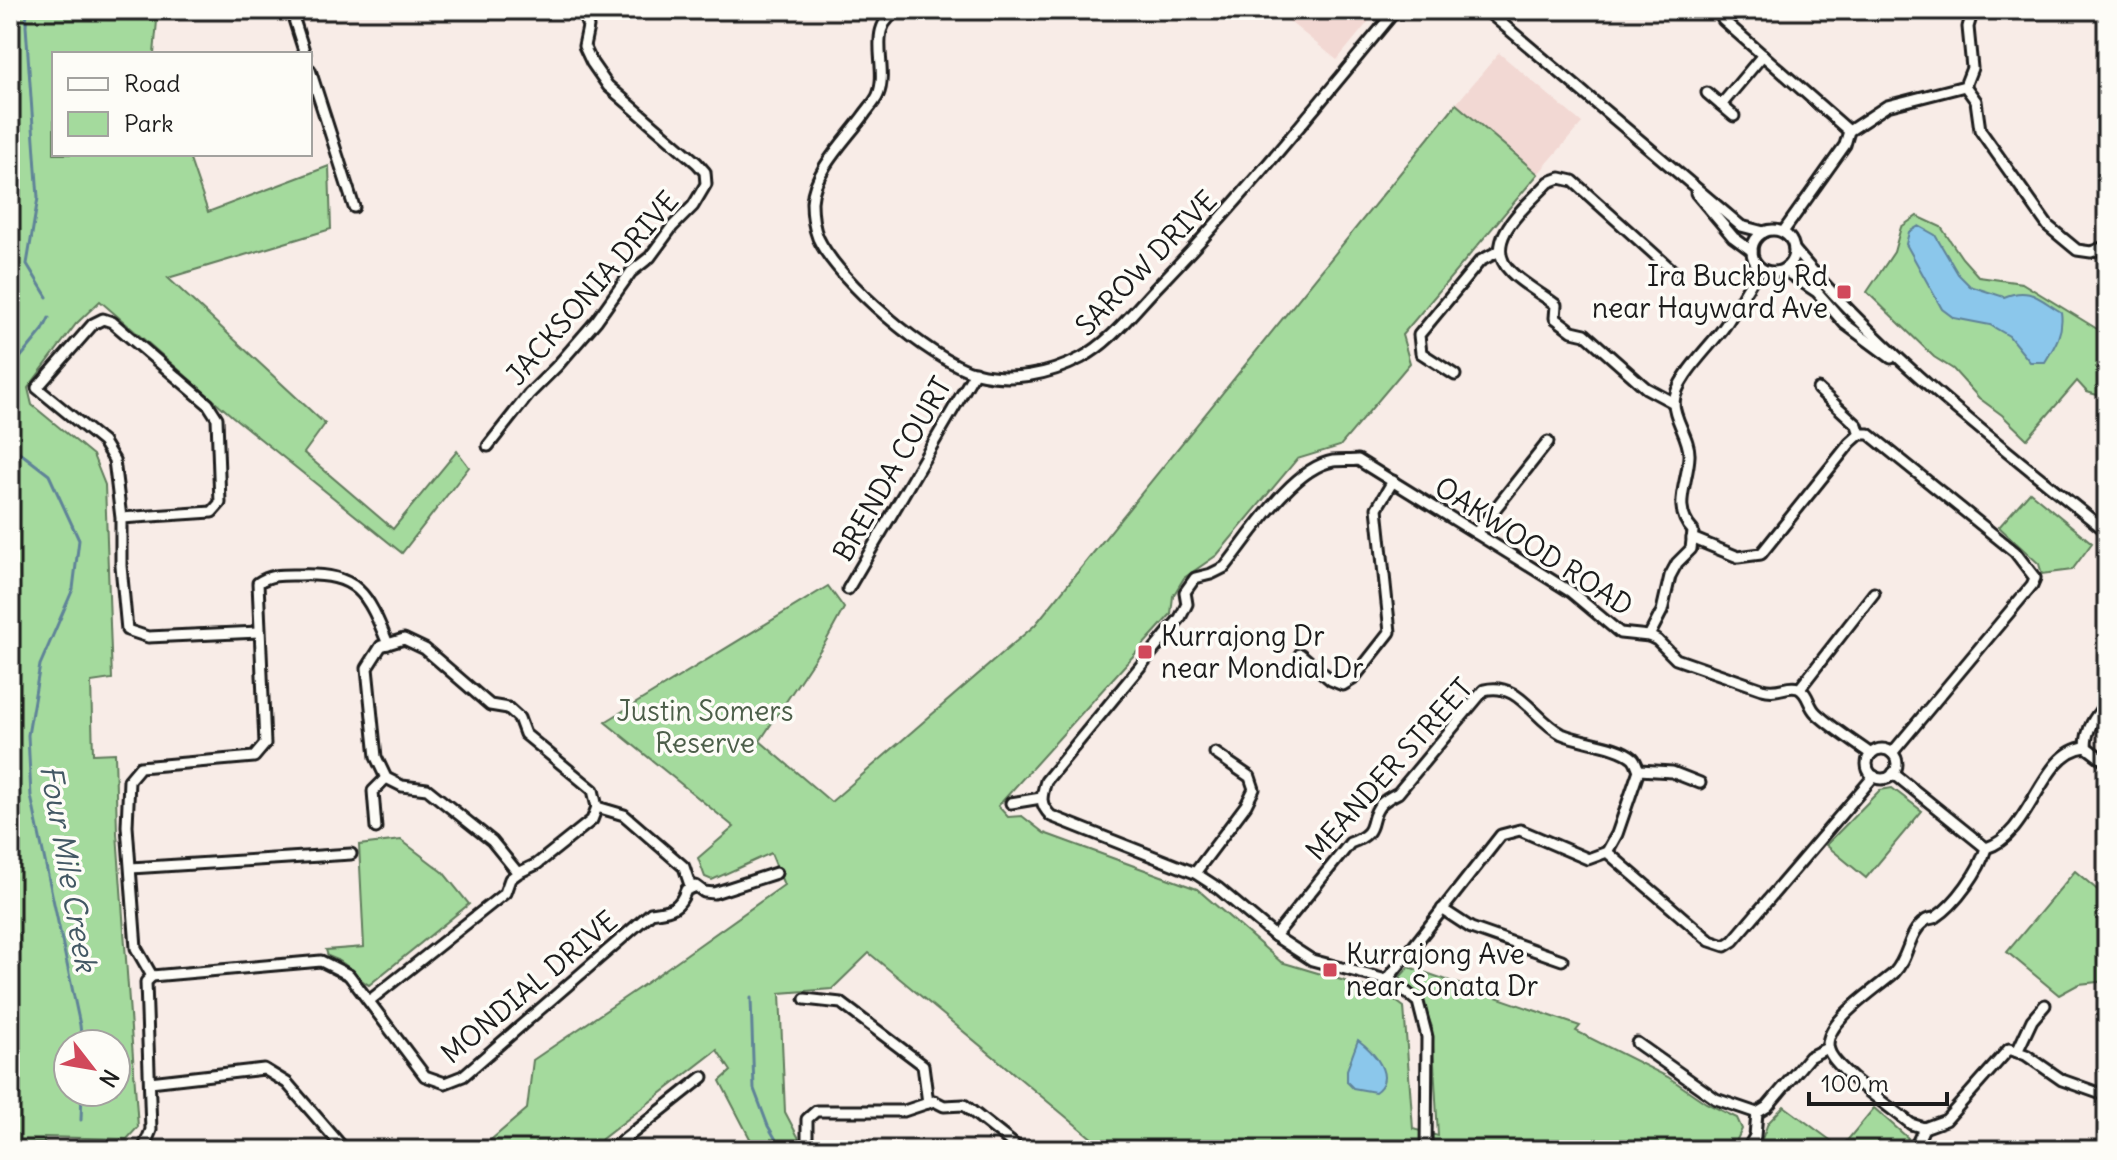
<svg xmlns="http://www.w3.org/2000/svg" width="2117" height="1160" font-family="Delius,sans-serif">
  <style>
    .built { fill: #f2d8d3 }
    .green { fill: #a4da9d; stroke: #607b5c; stroke-width: 2; fill-rule: evenodd }
    .water { fill: #8bc7eb; stroke: #5f8398; stroke-width: 2 }
    .lines { fill: none; stroke-linecap: round; stroke-linejoin: round }
    .stream { stroke: #5f8398; stroke-width: 3 }
    .minor-casing { stroke: #1c1c1c; stroke-width: 15 }
    .minor { stroke: #fdfcf7; stroke-width: 9 }
    .poi-dot { fill: #d1495b; stroke: #fdfcf7; stroke-width: 3 }
    .labels { text-anchor: middle; dominant-baseline: central; stroke-width: 7; stroke-linejoin: round; paint-order: stroke }
    .street-label { font-size: 28px; fill: #1c1c1c; stroke: #fdfcf7 }
    .poi-label { font-size: 28px; fill: #1c1c1c; stroke: #fdfcf7; text-anchor: start }
    .park-label { font-size: 28px; fill: #4c5e49; stroke: #fdfcf7 }
    .water-label { font-size: 30px; font-style: italic; fill: #435864; stroke: #fdfcf7 }
  </style>
  <rect width="100%" height="100%" fill="#f8ece7"/>
  <filter id="ink" filterUnits="userSpaceOnUse"><feTurbulence type="fractalNoise" baseFrequency=".0125" numOctaves="2"/><feDisplacementMap in="SourceGraphic" scale="16" xChannelSelector="R" yChannelSelector="G"/><feConvolveMatrix kernelMatrix="1 2 1 2 8 2 1 2 1" color-interpolation-filters="sRGB"/></filter>
  <g filter="url(#ink)">
    <g class="built">
      <path d="M1275,10H1378L1337,60Z"/>
      <path d="M1499,53L1582,123L1538,174L1456,104Z"/>
    </g>
    <g class="green">
      <path d="M10,10H158L154,54H54V154H188L208,212L329,166L331,229L168,278L325,424L304,453L393,529L457,451L469,467L402,553L232,416L100,301L76,324L28,388L32,405L93,455L105,485L112,679L91,682L93,754L115,753L117,833L138,1127L127,1139L44,1137L45,1150H10ZM68,1044H116V1092H68Z"/>
      <path d="M1456,104L1538,174L1402,335L1410,363L1340,446L1297,459L1217,555L1184,578L1173,596L1171,614L998,806L1008,817L1022,816L1044,833L1197,889L1281,962L1385,993L1404,1007L1413,1129L1438,1136L1432,1027L1421,997L1399,978L1409,967L1580,1026L1576,1031L1668,1077L1706,1103L1737,1118L1742,1129L1732,1150H1106L869,953L832,989L780,993L785,1112L805,1150H756L720,1081L731,1071L717,1050L602,1139L594,1150H479L527,1109L533,1060L639,988L784,885L771,853L712,880L705,877L698,858L734,827L605,722L828,586L844,608L826,641L760,741L831,802L1035,625Z"/>
      <path d="M1917,216L1941,227L1962,258L1979,277L2022,283L2107,335V398L2087,392L2077,381L2027,439L2002,415L1979,398L1953,369L1934,357L1867,292L1894,252L1901,227Z"/>
      <path d="M2030,492L2092,543L2072,570L2042,574L2039,564L1999,527Z"/>
      <path d="M1892,788L1922,811L1866,878L1826,845L1880,790Z"/>
      <path d="M401,840L443,872L469,904L369,985C352,976 352,964 328,956L326,950L364,947L359,845Z"/>
      <path d="M2075,871L2107,898V981L2079,984L2059,995L2007,952Z"/>
      <path d="M1784,1106L1841,1148L1874,1108L1908,1138L1902,1150H1758L1768,1123Z"/>
    </g>
    <g class="water">
      <path d="M1919,226L1935,235L1958,274L1970,286L2004,297C2030,286 2039,299 2061,312C2064,332 2055,346 2045,362H2030L2009,336L1990,325L1954,318L1942,309L1906,244L1909,232Z"/>
      <path d="M1358,1040C1373,1051 1397,1077 1375,1092L1353,1088L1347,1082V1070Z"/>
    </g>
    <g class="lines">
      <g class="stream">
        <path d="M27,10L26,26L38,198L27,264L47,297"/>
        <path d="M10,370L43,330L49,318"/>
        <path d="M10,445L49,475L79,540L73,589L40,665L28,735L31,796L80,1025L82,1044"/>
        <path d="M751,998L754,1089L768,1126L782,1150"/>
        <path d="M81,1120L82,1092"/>
      </g>
      <g class="minor-casing">
        <g id="minor">
          <path d="M291,10L305,54"/>
          <path d="M901,10C863,25 890,66 878,95C875,102 868,109 864,115C846,140 814,170 812,202C812,213 814,228 818,238C838,281 930,360 976,373C1011,382 1049,375 1081,358C1110,343 1133,312 1156,288C1241,200 1318,104 1396,10"/>
          <path d="M1486,10L1741,226L1764,232"/>
          <path d="M1719,10L1723,20L1849,131"/>
          <path d="M310,70L354,207"/>
          <path d="M1965,86L1976,101L1980,130L2048,226L2077,250L2091,252L2107,246"/>
          <path d="M1707,93L1721,105"/>
          <path d="M1734,116L1721,105L1763,55"/>
          <path d="M1696,193L1733,237L1752,251"/>
          <circle cx="1773" cy="251" r="21"/>
          <path d="M1783,232L1845,145L1849,131L1887,106L1965,86L1972,68L1968,27L1973,10"/>
          <path d="M1794,249C1884,358 1998,443 2107,532"/>
          <path d="M1672,270L1573,181L1560,178L1549,182C1528,205 1479,241 1511,272C1524,285 1542,294 1556,305L1555,318L1572,331L1585,334L1646,388L1674,403"/>
          <path d="M1784,270L1817,292L1845,324L1891,358"/>
          <path d="M1455,375L1421,353L1419,335L1480,261L1499,251"/>
          <path d="M1818,389L1857,425L1860,434"/>
          <path d="M488,446L529,394L557,366L597,320L631,272L650,257L672,227L693,206L706,184L705,172L697,163L608,86L592,63L584,46L588,27L582,10"/>
          <path d="M121,518L212,512L220,503L217,418L208,404L112,322L103,319L93,324L37,388L103,442L114,460L121,518V566L127,630L148,637L259,632"/>
          <path d="M1476,533L1548,442"/>
          <path d="M1692,538L1738,557L1761,554L1850,443L1860,434H1869L2015,552L2035,578L2032,585L1892,753"/>
          <path d="M848,589L975,372"/>
          <path d="M1649,636L1662,611L1670,576L1677,563L1691,549L1693,531C1671,508 1688,483 1689,456C1690,438 1674,420 1674,403C1675,378 1711,346 1725,326C1738,307 1746,287 1760,269"/>
          <path d="M1300,654L1331,680L1343,685L1353,679L1390,632L1377,508L1393,481"/>
          <path d="M1800,688L1874,593"/>
          <path d="M2086,747C2086,728 2095,717 2107,702"/>
          <circle cx="1882" cy="764" r="15"/>
          <path d="M1639,770L1672,772L1700,783"/>
          <path d="M1893,773L1986,848C2032,835 2040,751 2086,747L2107,763"/>
          <path d="M1011,803L1041,798"/>
          <path d="M597,807L624,815L684,867L691,888"/>
          <path d="M376,828L373,791L386,778"/>
          <path d="M131,868L351,854"/>
          <path d="M1195,873L1246,805L1254,789L1250,777L1215,753"/>
          <path d="M1442,909L1471,928L1562,960"/>
          <path d="M1275,936L1350,843C1381,832 1366,821 1381,804C1385,800 1392,796 1398,793L1484,690C1519,681 1533,719 1562,734C1580,742 1619,745 1633,758C1636,761 1637,766 1639,770L1617,834L1607,852"/>
          <path d="M152,976L321,961L349,975L425,1076L445,1083L463,1076L651,913C670,910 679,910 686,890L696,886L704,892L714,893L776,873"/>
          <path d="M1387,980L1501,835L1520,830L1588,859L1607,852L1710,941L1725,946L1733,941L1874,776"/>
          <path d="M805,999L841,1003L923,1065L928,1103"/>
          <path d="M369,1001L505,893L510,879L518,873L492,841L427,789L402,786L386,778L376,757L367,668L381,646L404,639L425,649L490,705L508,708L519,718L525,734L593,790L597,807L592,820L537,864L518,873"/>
          <path d="M1637,1043L1716,1099L1757,1113L1767,1107L1809,1057L1827,1048"/>
          <path d="M2017,1052L2032,1020L2045,1005"/>
          <path d="M150,1082L264,1069L287,1083L345,1150"/>
          <path d="M1924,1128L1911,1124C1893,1109 1834,1069 1829,1050C1820,1024 1878,988 1894,973C1909,958 1908,932 1925,921C1928,918 1933,919 1936,917C1956,904 1980,870 1986,848"/>
          <path d="M1924,1128L1946,1120L2009,1049L2026,1055L2062,1080L2107,1096"/>
          <path d="M10,1150H144"/>
          <path d="M143,1150L151,1130L146,982L152,976L136,948L127,826L129,780L140,767L254,757L265,744L258,583C271,574 283,575 299,575C359,573 367,593 388,644"/>
          <path d="M611,1150L703,1077"/>
          <path d="M811,1150L807,1141V1119L816,1111H904L934,1101L944,1106L964,1105L1021,1150"/>
          <path d="M1426,1150L1427,1037L1418,1002L1394,982L1312,960L1275,936L1218,888L1195,873L1051,816C1039,804 1041,797 1046,781L1180,618L1187,604L1185,592L1195,578L1211,574L1225,567C1250,536 1292,468 1333,461C1341,460 1350,461 1358,460L1571,592L1620,633L1649,636L1657,640L1676,659L1762,689C1779,694 1787,684 1798,688C1809,693 1808,706 1816,713C1832,728 1853,741 1871,754"/>
          <path d="M1747,1150L1755,1136L1757,1113"/>
          <path d="M1914,1150L1924,1128"/>
        </g>
      </g>
      <use href="#minor" class="minor"/>
    </g>
  </g>
  <g class="poi-dot">
    <rect x="1836" y="284" width="16" height="16" rx="4"/>
    <rect x="1137" y="644" width="16" height="16" rx="4"/>
    <rect x="1322" y="962" width="16" height="16" rx="4"/>
  </g>
  <g class="labels">
    <g class="street-label">
      <text transform="translate(1146 263) rotate(-46)">SAROW DRIVE</text>
      <text transform="translate(592 288) rotate(-49)">JACKSONIA DRIVE</text>
      <text transform="translate(892 469) rotate(-60)">BRENDA COURT</text>
      <text transform="translate(1534 546) rotate(33)">OAKWOOD ROAD</text>
      <text transform="translate(1389 769) rotate(-48)">MEANDER STREET</text>
      <text transform="translate(529 987) rotate(-40)">MONDIAL DRIVE</text>
    </g>
    <g class="poi-label">
      <text x="1828" y="276" text-anchor="end">Ira Buckby Rd<tspan x="1828" dy="32">near Hayward Ave</tspan></text>
      <text x="1161" y="636">Kurrajong Dr<tspan x="1161" dy="32">near Mondial Dr</tspan></text>
      <text x="1346" y="954">Kurrajong Ave<tspan x="1346" dy="32">near Sonata Dr</tspan></text>
    </g>
    <g class="park-label">
      <text x="705" y="711">Justin Somers<tspan x="705" dy="32">Reserve</tspan></text>
    </g>
    <g class="water-label">
      <text transform="translate(69 868) rotate(80)">Four Mile Creek</text>
    </g>
  </g>
  <rect width="2117" height="1160" fill="none" stroke="#fdfcf7" stroke-width="40"/>
  <rect x="20" y="20" width="2077" height="1120" fill="none" stroke="#1c1c1c" stroke-width="3" filter="url(#ink)"/>
  <rect x="52" y="52" width="260" height="104" fill="#fdfcf7" stroke="#a3a29f" stroke-width="2"/>
  <rect x="68" y="78" width="40" height="12" fill="#fdfcf7" stroke="#a3a29f" stroke-width="2"/>
  <text x="124" y="92" font-size="24" fill="#1c1c1c">Road</text>
  <rect x="68" y="112" width="40" height="24" fill="#a4da9d" stroke="#a3a29f" stroke-width="2"/>
  <text x="124" y="132" font-size="24" fill="#1c1c1c">Park</text>
  <g transform="translate(92 1068) rotate(121)"><circle r="38" fill="#fdfcf7" stroke="#a3a29f" stroke-width="2"/>
  <path d="M0-6L14 30L0 20L-14 30Z" fill="#d1495b"/>
  <text y="-12" font-size="22" font-weight="bold" text-anchor="middle" fill="#1c1c1c">N</text>
  </g>
  <path d="M1809 1092v12h138v-12" fill="none" stroke="#1c1c1c" stroke-width="4"/>
  <text x="1821" y="1092" font-size="24" fill="#1c1c1c" stroke="#fdfcf7" stroke-width="6" paint-order="stroke">100 m</text>
</svg>
